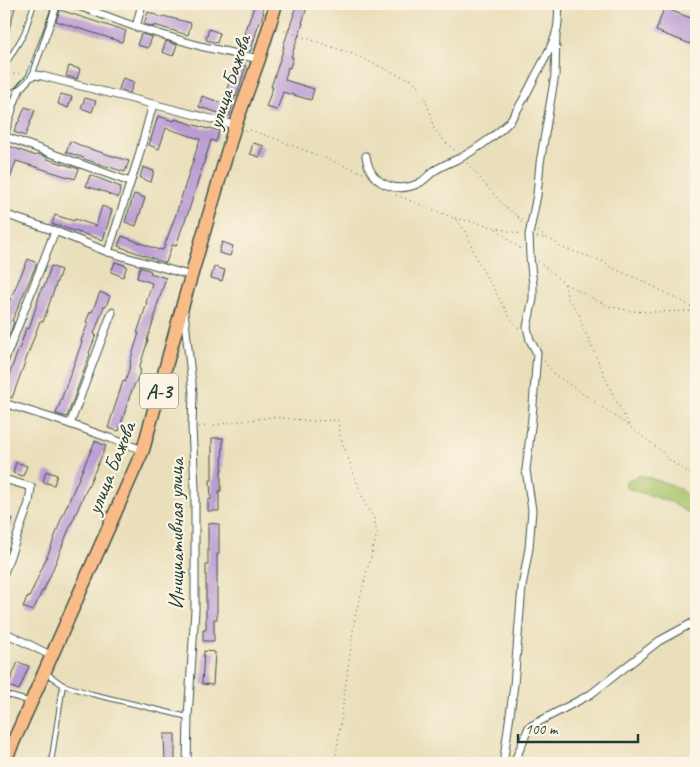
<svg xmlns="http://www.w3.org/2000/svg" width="700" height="767" font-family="Caveat,sans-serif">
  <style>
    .green { fill: #a8c46b; stroke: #648050 }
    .building { fill: #bb9bd3 }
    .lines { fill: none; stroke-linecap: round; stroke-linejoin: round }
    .lane-casing { stroke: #3d5548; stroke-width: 6 }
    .street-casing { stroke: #3d5548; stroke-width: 9 }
    .highway-casing { stroke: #3d5548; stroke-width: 15 }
    .path { stroke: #3d5548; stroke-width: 1; stroke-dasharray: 1 4; stroke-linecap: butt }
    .lane { stroke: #fff; stroke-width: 4 }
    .street { stroke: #fff; stroke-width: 7 }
    .highway { stroke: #f9bc89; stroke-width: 12 }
    .tram { stroke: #1f3d34; stroke-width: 1 }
    .labels { text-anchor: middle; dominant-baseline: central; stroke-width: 4.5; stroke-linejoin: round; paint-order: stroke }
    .shield { fill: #fcf5e5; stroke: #617469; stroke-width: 1 }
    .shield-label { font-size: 20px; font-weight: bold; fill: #1f3d34 }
    .street-label { font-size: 21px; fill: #1f3d34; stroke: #fcf5e5 }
  </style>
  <rect width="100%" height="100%" fill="#fcf5e5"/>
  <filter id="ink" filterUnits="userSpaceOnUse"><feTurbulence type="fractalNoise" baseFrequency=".02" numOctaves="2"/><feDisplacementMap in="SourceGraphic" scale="10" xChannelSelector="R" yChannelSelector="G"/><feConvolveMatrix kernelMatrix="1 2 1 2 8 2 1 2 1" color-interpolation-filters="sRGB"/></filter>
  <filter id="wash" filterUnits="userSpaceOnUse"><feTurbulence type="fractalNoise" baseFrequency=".0096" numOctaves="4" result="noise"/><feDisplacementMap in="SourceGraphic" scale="20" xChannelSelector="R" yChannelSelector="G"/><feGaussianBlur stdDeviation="1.12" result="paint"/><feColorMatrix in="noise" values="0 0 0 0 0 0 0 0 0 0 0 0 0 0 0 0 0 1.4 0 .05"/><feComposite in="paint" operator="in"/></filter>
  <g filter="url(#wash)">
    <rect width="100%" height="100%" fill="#eadfbb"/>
    <path class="green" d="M640,475L669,484L680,489L696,504V518L671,502L626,488V481Z"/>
    <g id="blocks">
      <g class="building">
        <path d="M4,4H16L6,40H4Z"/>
        <path d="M255,4H264L262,11L264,12L260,23L259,22L251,51L240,48L247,24H248Z"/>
        <path d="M297,4L307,7L302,23H303L291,57H293L290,68L288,67L285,80L314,89L311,100L283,92L277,110L266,107L273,87H271L275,75L284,47H283L294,14H293Z"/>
        <path d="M664,8L696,20V46L656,31Z"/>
        <path d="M60,10L115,28V27L126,31L122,42L56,21Z"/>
        <path d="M148,12L163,18V16L191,23L188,35L154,25V27L144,24Z"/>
        <path d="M209,29L220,33L217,43L206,40Z"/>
        <path d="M141,34L152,37L148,48L137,45Z"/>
        <path d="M166,41L177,45L173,56L162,52Z"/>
        <path d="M235,63L246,66L236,97L235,96L229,116L199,107L202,96L222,103L223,102Z"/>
        <path d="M69,66L80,69L77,79L66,76Z"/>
        <path d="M123,78L134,82L130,93L119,89Z"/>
        <path d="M61,94L72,97L68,108L58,104Z"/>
        <path d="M85,98L96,101L92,112L81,108Z"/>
        <path d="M25,107L35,110L25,136L14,132L18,122H19Z"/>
        <path d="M158,116L174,121L175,119L208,129L209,128L219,131L216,142L211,140L188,213L182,228L176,246L172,245L166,263L118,246L122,236L159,250V249L163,250L176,214L200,139L166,128L159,149L149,145Z"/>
        <path d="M70,141L80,145V146L129,161L125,172L84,159V158L66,152Z"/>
        <path d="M253,143L264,146L260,157L250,154Z"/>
        <path d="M9,146L36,156L37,154L47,157V159L79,169L75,179L16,161L10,179L4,177V164Z"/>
        <path d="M143,167L154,171L151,182L140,178Z"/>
        <path d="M90,175L121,187L118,198L108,194V193L86,186Z"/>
        <path d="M134,194L145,198L136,226L125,222Z"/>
        <path d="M102,206L112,210L103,240L52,224L55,215L74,221L75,219L96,226Z"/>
        <path d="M222,242L233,246L230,256L219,253Z"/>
        <path d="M28,259L37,263L12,321L14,322L11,331L4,345V318L8,309H6Z"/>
        <path d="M115,262L127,266L123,277L111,272Z"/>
        <path d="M51,266L61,270L43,322L40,321L12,398L4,395L5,384H6L19,348H20L26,328L29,329L42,287H44Z"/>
        <path d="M140,267L151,271L150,273L166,278L156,309L157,310L147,340H148L139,369L141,370L130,395L119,431L108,428L123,381L125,382L131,363L130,362L139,333H137L147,303H146L152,283L137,278Z"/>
        <path d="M214,267L225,270L222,281L211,278Z"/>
        <path d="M100,292L110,296L106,306H104L94,334L96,335L89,353L90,354L67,417L56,414L82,342L81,341L88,323L86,322L90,312H92Z"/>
        <path d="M212,438H223L222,470H221V491H219V511H208V500H211L210,480H212Z"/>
        <path d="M95,441L106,446L69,529L51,574L43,592L42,591L33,611L23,607L27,597L29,598L49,552L62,517Z"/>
        <path d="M16,462L27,466L23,476L13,473Z"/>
        <path d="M46,471L57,475L54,485L43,482Z"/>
        <path d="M4,515L13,519L4,541Z"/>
        <path d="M208,523L219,524V554H217V619H214V641H203V630H206V565H208Z"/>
        <path d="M204,651L215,652L213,685L202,684Z"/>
        <path d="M18,662L29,666L19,690L8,686Z"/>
        <path d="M164,734H175V763L165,762Z"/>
      </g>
    </g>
  </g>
  <g filter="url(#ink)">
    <use href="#blocks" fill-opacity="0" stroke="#3d5548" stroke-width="1"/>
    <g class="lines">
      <g class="lane-casing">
        <g id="lane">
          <path d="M4,64H6L24,34L34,4"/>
          <path d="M46,673L63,685L51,763"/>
          <path d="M63,685L92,694L188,717"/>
          <path d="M4,694L28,701"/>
        </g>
      </g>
      <g class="street-casing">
        <g id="street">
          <path d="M73,4L136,27L200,46L259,59"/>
          <path d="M136,27L142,4"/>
          <path d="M30,77L36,75L42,76L235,125"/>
          <path d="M4,136L14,103L20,88L30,77L57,4"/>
          <path d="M4,136L130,182"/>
          <path d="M366,156C370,185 397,195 421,182C427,178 432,171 439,168C446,164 453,161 460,158C474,151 498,134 509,122C520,108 528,91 536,75C543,62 551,49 556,34C559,25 558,14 559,4"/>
          <path d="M4,214L55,231L108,252L192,276"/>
          <path d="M108,252L138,159L153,104"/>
          <path d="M184,312L193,393L192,428L195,488V610L188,717L187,763"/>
          <path d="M4,362L55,231"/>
          <path d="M4,403L70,424L143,450"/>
          <path d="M70,424L112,312"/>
          <path d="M4,479L31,487L29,503L4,573"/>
          <path d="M4,632L52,656"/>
          <path d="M506,763L504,758L514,685L522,587L529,548L532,510L526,470L532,418L537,353L530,340L527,327L533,299V285L530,257L529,235L537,195L540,163L555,75L556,32"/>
          <path d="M514,763L529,727L591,694L659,641L696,621"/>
        </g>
      </g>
      <g class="highway-casing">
        <path id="highway" d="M4,763L143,450L183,304L234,129L259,59L276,4"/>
      </g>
      <g class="path">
        <path d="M280,29L353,54L396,74L413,80L424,96L431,115L434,129L446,143L456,152"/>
        <path d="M4,78L17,73L22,75"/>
        <path d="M245,130H250L273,138L363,173"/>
        <path d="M467,163L504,206L517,216L523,225"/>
        <path d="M396,195L454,218L466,231L477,260L511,319L520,330"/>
        <path d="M518,216L524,221"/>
        <path d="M455,218C477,222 499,229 521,234"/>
        <path d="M496,229L522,250"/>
        <path d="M538,231L546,238"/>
        <path d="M537,237C546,238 555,240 560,247L605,262L612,268L641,280L683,302L696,310"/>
        <path d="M538,261L564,283L568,299L579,313L582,325L615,399L629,425"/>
        <path d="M565,284L608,306L631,311L650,312L695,311"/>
        <path d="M544,361L553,373L629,426L660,450L669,460L684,469L696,479"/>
        <path d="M199,427L272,417L312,421L338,420L340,436L365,504L374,518L377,533L355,617L335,763"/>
      </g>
      <use href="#lane" class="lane"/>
      <use href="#street" class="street"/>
      <use href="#highway" class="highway"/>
      <path class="tram" d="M4,92C16,89 25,83 31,71L53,4"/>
    </g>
  </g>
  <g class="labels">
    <rect class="shield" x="140" y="373.5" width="38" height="35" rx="4"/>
    <g class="shield-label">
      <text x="159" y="391">A-3</text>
    </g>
    <g class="street-label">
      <text transform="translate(229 82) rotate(-72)">улица Бажова</text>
      <text transform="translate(111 468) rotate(-68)">улица Бажова</text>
      <text transform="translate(176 534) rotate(-90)">Инициативная улица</text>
    </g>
  </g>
  <rect width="700" height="767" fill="none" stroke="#fcf5e5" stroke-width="20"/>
  <path d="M518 734v8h120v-8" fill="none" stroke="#1f3d34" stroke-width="2.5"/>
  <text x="525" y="734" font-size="15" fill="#1f3d34" stroke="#fcf5e5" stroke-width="4" paint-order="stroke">100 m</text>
</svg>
